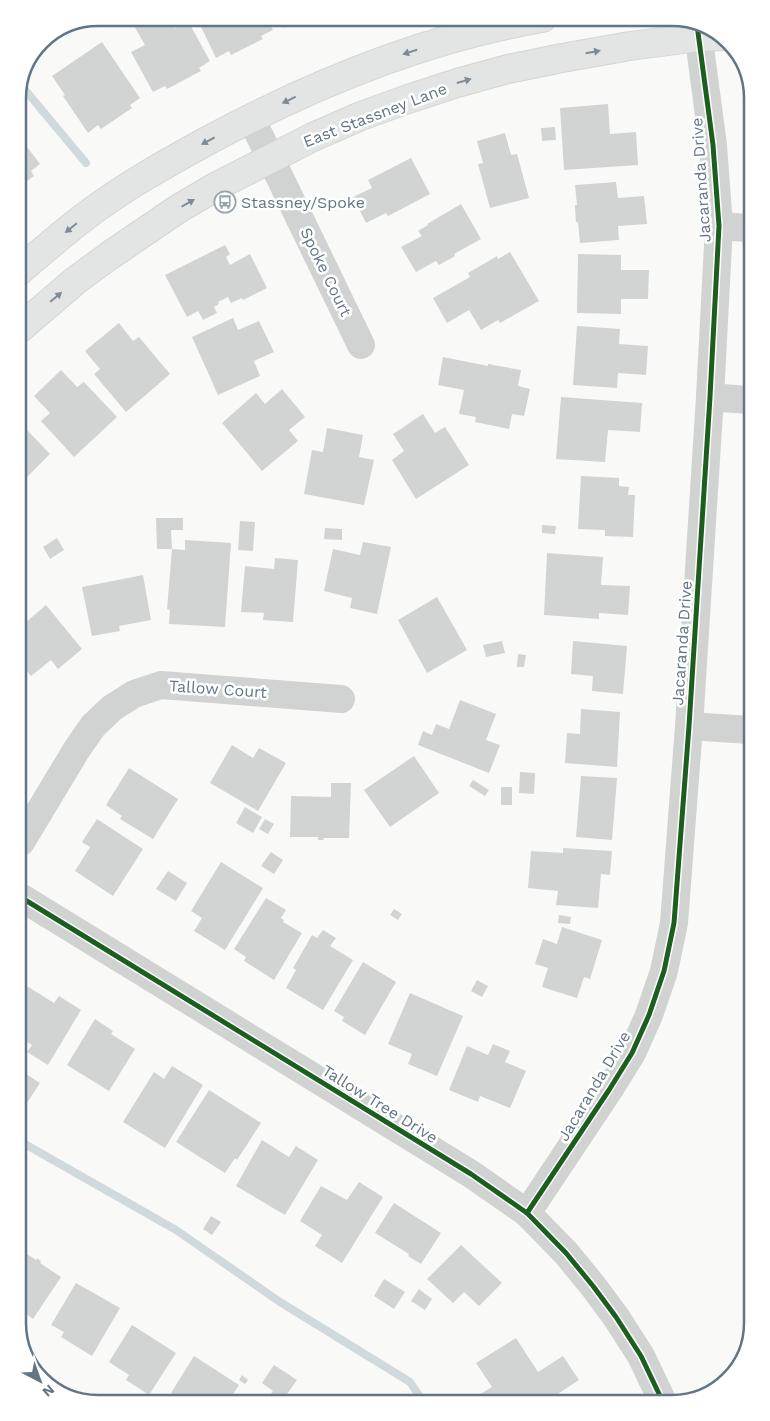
<svg xmlns="http://www.w3.org/2000/svg" width="770" height="1421" font-family="'Work Sans',sans-serif">
  <style>
    .lines { fill: none; stroke-linecap: round; stroke-linejoin: round }
    .stream { stroke: #d0d9db; stroke-width: 8 }
    .building { fill: #d2d4d4 }
    .major-casing { stroke: #d4d5d6; stroke-width: 30 }
    .minor { stroke: #d1d3d3; stroke-width: 28 }
    .major { stroke: #e3e4e4; stroke-width: 28 }
    .cycleway-casing { stroke: #fff; stroke-width: 8 }
    .cycleway { stroke: #1b5e20; stroke-width: 5 }
    .oneway { fill: #7d8b97 }
    .labels { text-anchor: middle; dominant-baseline: central; stroke-width: 5; stroke-linejoin: round; paint-order: stroke }
    .street-label { font-size: 16px; fill: #637584; stroke: #fff }
    .poi-label { font-size: 16px; fill: #637584; stroke: #fff; text-anchor: start }
    .rim { fill: none; stroke: #637584; stroke-width: 2.5 }
  </style>
  <rect width="100%" height="100%" fill="#f9f9f8"/>
  <g class="lines">
    <g class="stream">
      <path d="M21,85L86,163"/>
      <path d="M23,1143L176,1230L280,1302L410,1382L422,1400"/>
    </g>
  </g>
  <g class="building">
    <path d="M144,18H169L175,28L188,21L210,61L199,68L201,71L167,89L165,86L153,92L131,52L145,45L133,24Z"/>
    <path d="M206,18H267L273,30L261,36L263,39L231,55L229,51L216,58L198,21Z"/>
    <path d="M278,18H319L295,27L293,23L283,28Z"/>
    <path d="M102,42L140,98L130,105L132,108L101,129L98,125L88,133L63,96L65,95L52,76Z"/>
    <path d="M608,104L610,134L636,132L638,165L564,170L560,108Z"/>
    <path d="M555,127L556,140L542,141L541,128Z"/>
    <path d="M505,133L511,155L517,154L529,198L490,208L478,164L483,163L477,141Z"/>
    <path d="M18,135L40,164L31,171L34,176L18,187Z"/>
    <path d="M411,158L430,194L388,216L386,213L366,223L353,197L372,188L368,180Z"/>
    <path d="M616,182L618,198L644,196L647,224L618,226L619,240L580,243L578,222H576L575,208V205H577L575,185Z"/>
    <path d="M461,204L481,239L454,254L455,256L439,265L436,261L416,272L401,247L422,236L418,231L428,225L427,224Z"/>
    <path d="M225,245L230,254L226,257L230,265L250,254L267,288L243,300L242,298L231,303L228,297L218,302L219,304L214,307L217,313L203,320L198,311L187,317L165,275Z"/>
    <path d="M510,252L539,301L500,323L498,320L481,330L469,310L447,323L433,298L470,277L468,273L497,256L498,259Z"/>
    <path d="M578,254L621,255V270H649L648,299H621V314L577,313Z"/>
    <path d="M233,318L238,330L259,321L274,352L254,361L260,376L218,395L192,337Z"/>
    <path d="M119,323L133,341L139,337L170,374L126,412L94,374L100,369L85,351Z"/>
    <path d="M577,326L620,329L619,344L648,346L646,375L618,373L617,388L573,385Z"/>
    <path d="M443,357L488,366V364L521,370L518,386L530,389L524,416L512,414L509,429L475,422L476,417L459,414L464,390L438,385Z"/>
    <path d="M61,370L77,387L84,382L117,417L74,457L41,421L50,413L34,396Z"/>
    <path d="M282,389L305,417L289,430L298,441L262,471L222,423L256,393L265,404Z"/>
    <path d="M561,397L642,403L640,432L608,430L605,462L556,459Z"/>
    <path d="M423,414L435,433L445,427L469,465L416,499L392,460L404,451L393,434Z"/>
    <path d="M24,427L50,454L20,484L19,431Z"/>
    <path d="M327,428L363,435L359,457L374,460L364,505L304,494L312,450L323,452Z"/>
    <path d="M581,476L619,478V486L629,487L628,495H635L633,537L605,536V530L578,529Z"/>
    <path d="M156,518H183V530H171L172,549H157Z"/>
    <path d="M240,521L255,522L253,551L238,550Z"/>
    <path d="M542,525L556,526L555,534L542,533Z"/>
    <path d="M325,528L342,529V540L324,539Z"/>
    <path d="M57,538L64,550L50,559L43,547Z"/>
    <path d="M185,540L231,543L225,627L169,624L170,610L167,609L172,549L185,550Z"/>
    <path d="M363,542L391,547L377,614L350,608L352,598L324,591L333,549L360,555Z"/>
    <path d="M547,553L603,557L601,585L630,586L628,615L599,613V619L544,615Z"/>
    <path d="M275,558L298,560L293,622L263,620L264,613L241,612L245,566L274,569Z"/>
    <path d="M143,575L151,620L119,626L120,631L92,636L82,587Z"/>
    <path d="M437,597L467,650L427,673L398,620Z"/>
    <path d="M46,605L82,649L58,669L51,660L31,676L20,662V620L24,624Z"/>
    <path d="M502,641L505,653L486,657L483,645Z"/>
    <path d="M573,641L627,646L623,694L592,691L593,676L571,674Z"/>
    <path d="M518,654L526,655L524,667H517Z"/>
    <path d="M460,700L496,714L486,740L500,745L489,773L418,745L423,731L432,735L436,724L449,729Z"/>
    <path d="M21,704L26,707L21,716Z"/>
    <path d="M581,709L620,712L617,767L565,763L567,733L580,734Z"/>
    <path d="M232,745L253,758L259,748L286,763L258,811L210,783Z"/>
    <path d="M414,756L439,793L390,827L364,790Z"/>
    <path d="M129,768L178,799L153,839L120,819L122,816L106,805Z"/>
    <path d="M520,772L535,773L534,794L519,793Z"/>
    <path d="M581,776L617,778L612,840L576,837Z"/>
    <path d="M473,780L489,790L485,796L469,786Z"/>
    <path d="M331,783H351L349,838H324L323,840H318V837H290L291,796L331,797Z"/>
    <rect x="501" y="787" width="11" height="18"/>
    <path d="M245,807L262,817L253,833L236,823Z"/>
    <path d="M97,819L143,849L113,896L75,871L90,847L82,842Z"/>
    <path d="M265,819L274,824L268,834L259,829Z"/>
    <path d="M563,848L612,851L610,875L601,874L598,908L556,905L558,891L528,888L531,851L563,853Z"/>
    <path d="M271,852L283,860L274,874L261,866Z"/>
    <path d="M221,862L263,888L225,950L194,931L202,918L191,911Z"/>
    <path d="M168,871L187,883L176,901L156,889Z"/>
    <path d="M266,898L286,910L281,918L284,920L283,922L302,933L274,980L244,961L246,957L234,949Z"/>
    <path d="M394,909L402,914L398,920L390,915Z"/>
    <path d="M559,915L571,917L570,924L558,923Z"/>
    <path d="M562,927L602,940L590,979L584,977L577,998L542,987L548,968L535,964L543,939L557,944Z"/>
    <path d="M323,930L336,938L330,946L353,960L323,1010L286,988L296,970L293,968L312,935L317,938Z"/>
    <path d="M363,962L396,982L365,1035L342,1021L344,1017L334,1011Z"/>
    <path d="M477,980L488,986L482,997L471,991Z"/>
    <path d="M27,986L54,1003L59,996L81,1010L48,1065L27,1052L32,1045L22,1039V995Z"/>
    <path d="M410,993L463,1016L437,1076L408,1064L412,1054L388,1044Z"/>
    <path d="M95,1019L113,1031L111,1034L135,1049L109,1091L67,1065Z"/>
    <path d="M493,1044L510,1051L505,1062L526,1071L510,1108L480,1096L478,1102L449,1090L467,1046L488,1055Z"/>
    <path d="M172,1066L203,1085L165,1148L123,1122L154,1072L164,1079Z"/>
    <path d="M23,1072L40,1083L23,1109L22,1073Z"/>
    <path d="M209,1090L261,1123L237,1160L235,1158L225,1173L176,1142Z"/>
    <path d="M262,1140L289,1157L296,1146L318,1160L285,1215L236,1186Z"/>
    <path d="M359,1182L383,1197L342,1263L315,1246L322,1235L300,1221L321,1186L347,1200Z"/>
    <path d="M394,1203L441,1233L421,1264L408,1256L409,1254L375,1233Z"/>
    <path d="M211,1216L221,1222L212,1235L203,1229Z"/>
    <path d="M461,1245L502,1283L479,1306L464,1292L453,1303L427,1279Z"/>
    <path d="M23,1251L36,1260L37,1258L41,1261L40,1263L61,1277L33,1319L24,1312Z"/>
    <path d="M384,1279L405,1292L394,1309L374,1296Z"/>
    <path d="M76,1283L120,1308L92,1356L61,1337L64,1332L51,1325Z"/>
    <path d="M419,1289L432,1299L425,1310L411,1301Z"/>
    <path d="M132,1325L176,1353L149,1395L126,1380L129,1375L109,1362Z"/>
    <path d="M516,1338L538,1372L563,1356L579,1380L550,1399H479L477,1396L492,1387L476,1363Z"/>
    <path d="M194,1356L239,1385L228,1402H186L171,1393Z"/>
    <path d="M274,1365L297,1380L282,1401L265,1402L273,1391L262,1383Z"/>
    <path d="M242,1375L248,1380L245,1384L239,1380Z"/>
  </g>
  <g class="lines">
    <g class="major-casing">
      <g id="major">
        <path d="M19,271C40,253 61,235 83,218C122,188 165,164 209,140C313,84 425,38 542,18"/>
        <path d="M19,329L75,281L109,256L178,209L217,186L313,137L361,116L408,99L457,83L508,69L562,58L630,46L699,37L722,36"/>
      </g>
    </g>
    <g class="minor">
      <path d="M251,118L361,345"/>
      <path d="M719,226L747,228"/>
      <path d="M710,397L748,400"/>
      <path d="M689,726L750,730"/>
      <path d="M21,842L77,749L93,726L112,708L134,694L161,685L341,699"/>
      <path d="M22,898L471,1174L527,1213L566,1253L593,1286L616,1317L641,1356L661,1398"/>
      <path d="M527,1213L609,1090L632,1053L649,1015L664,971L674,923L689,726L710,397L719,226L713,145L697,25"/>
    </g>
    <use href="#major" class="major"/>
    <g class="cycleway-casing">
      <g id="cycleway">
        <path d="M22,898L471,1174L527,1213L566,1253L593,1286L616,1317L641,1356L661,1398"/>
        <path d="M527,1213L609,1090L632,1053L649,1015L664,971L674,923L689,726L710,397L719,226L713,145L697,25"/>
      </g>
    </g>
    <use href="#cycleway" class="cycleway"/>
  </g>
  <defs><path id="oneway-solid" d="M-6-.8H1V-3.2L6.5 0L1 3.2V.8H-6Z" transform="scale(1.25)"/></defs>
  <g class="oneway">
    <use href="#oneway-solid" transform="translate(410 52) rotate(163)"/>
    <use href="#oneway-solid" transform="translate(593 52) rotate(-10)"/>
    <use href="#oneway-solid" transform="translate(464 81) rotate(-16)"/>
    <use href="#oneway-solid" transform="translate(289 100) rotate(154)"/>
    <use href="#oneway-solid" transform="translate(208 141) rotate(152)"/>
    <use href="#oneway-solid" transform="translate(188 203) rotate(-30)"/>
    <use href="#oneway-solid" transform="translate(71 228) rotate(141)"/>
    <use href="#oneway-solid" transform="translate(56 297) rotate(-40)"/>
  </g>
  <defs>
    <g id="bus-ring" transform="scale(1.125)"><circle r="9.5" fill="#fff" stroke="#98a3ad" stroke-width="1.5"/><path d="M-5-6H5V4H4V6H2V4H-2V6H-4V4H-5ZM-3.5-4V0h7V-4ZM-3.5 1.2v1.5H-2V1.2ZM2 1.2v1.5H3.5V1.2Z" fill="#98a3ad"/></g>
  </defs>
  <g fill-rule="evenodd">
    <use href="#bus-ring" x="225" y="202"/>
  </g>
  <g class="labels">
    <g class="street-label">
      <text transform="translate(375 115) rotate(-21)">East Stassney Lane</text>
      <text transform="translate(701 180) rotate(-94)">Jacaranda Drive</text>
      <text transform="translate(326 272) rotate(64)">Spoke Court</text>
      <text transform="translate(682 643) rotate(-86)">Jacaranda Drive</text>
      <text transform="translate(218 689) rotate(4)">Tallow Court</text>
      <text transform="translate(594 1086) rotate(-59)">Jacaranda Drive</text>
      <text transform="translate(380 1104) rotate(32)">Tallow Tree Drive</text>
    </g>
    <g class="poi-label">
      <text x="241" y="202">Stassney/Spoke</text>
    </g>
  </g>
  <path d="M0 0H770V1421H0ZM98 26H672A72 72 0 0 1 744 98V1323A72 72 0 0 1 672 1395H98A72 72 0 0 1 26 1323V98A72 72 0 0 1 98 26Z" fill="#fff" fill-rule="evenodd"/>
  <path class="rim" d="M98 26H672A72 72 0 0 1 744 98V1323A72 72 0 0 1 672 1395H98A72 72 0 0 1 26 1323V98A72 72 0 0 1 98 26Z"/>
  <g transform="translate(40 1381) rotate(139)" stroke="#ffffff" stroke-width="4" paint-order="stroke">
  <path d="M0-4L9 19L0 12L-9 19Z" fill="#637584"/>
  <text y="-8" font-size="14" font-weight="bold" text-anchor="middle" fill="#637584">N</text>
  </g>
</svg>
